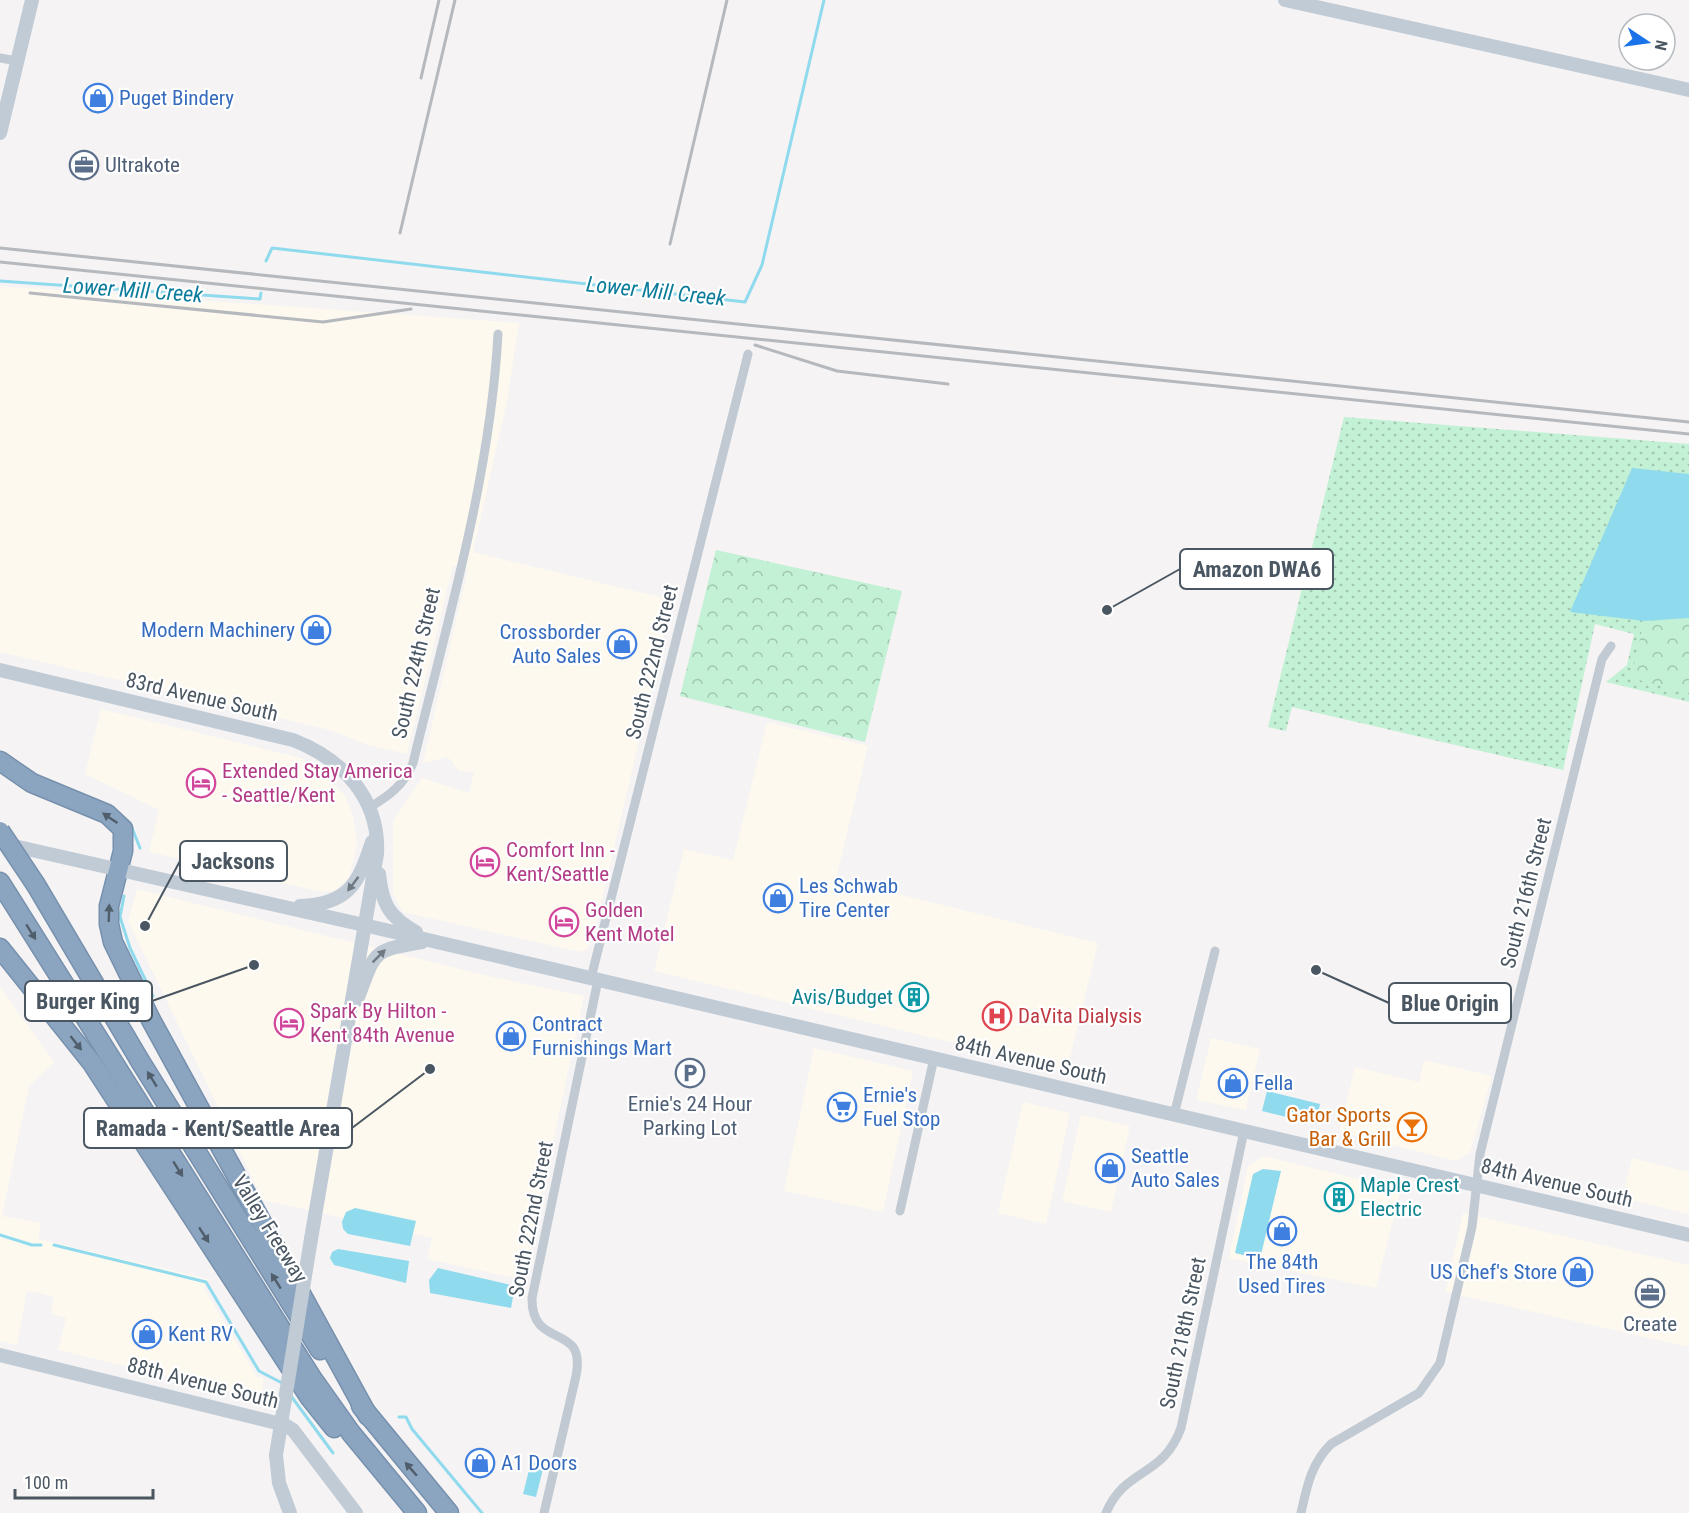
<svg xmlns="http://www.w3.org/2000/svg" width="1689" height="1513" font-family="'Roboto Condensed',sans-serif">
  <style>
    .commercial { fill: #fdf9ef }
    .green { fill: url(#green-dots) }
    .forest { fill: url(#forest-crowns) }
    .water { fill: #90daee }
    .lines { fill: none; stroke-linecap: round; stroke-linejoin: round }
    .stream { stroke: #90daee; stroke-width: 3 }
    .highway-casing { stroke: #7690ad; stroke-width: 21 }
    .street { stroke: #c1cad2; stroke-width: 9 }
    .secondary { stroke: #c1cbd6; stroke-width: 14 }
    .highway { stroke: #8ba5c1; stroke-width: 18 }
    .rail { stroke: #b5b8bd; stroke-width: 3 }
    .highway-bridge-casing { stroke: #7690ad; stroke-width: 21; stroke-linecap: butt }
    .secondary-bridge { stroke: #c1cbd6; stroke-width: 14 }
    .highway-bridge { stroke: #8ba5c1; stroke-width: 18 }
    .oneway { fill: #505e6b }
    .oneway2 { fill: #6e7984 }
    .labels { text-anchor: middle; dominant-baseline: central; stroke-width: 4.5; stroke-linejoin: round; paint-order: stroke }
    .shop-label { font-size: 21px; fill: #366cbe; stroke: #fff; text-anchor: start }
    .service-label { font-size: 21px; fill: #4e5e75; stroke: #fff }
    .street-label { font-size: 21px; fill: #4a5661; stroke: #fff }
    .hotel-label { font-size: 21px; fill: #b23c85; stroke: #fff; text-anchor: start }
    .culture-label { font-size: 21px; fill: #0d838f; stroke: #fff; text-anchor: end }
    .health-label { font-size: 21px; fill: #be3a42; stroke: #fff; text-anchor: start }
    .food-label { font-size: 21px; fill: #c56008; stroke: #fff; text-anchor: end }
    .water-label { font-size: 22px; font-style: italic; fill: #0c7c9b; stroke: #fff }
    .leader { fill: none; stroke: #4a5661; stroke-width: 2 }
    .callout-dot { fill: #4a5661; stroke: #fff; stroke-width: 2 }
    .callout { fill: #fff; stroke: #4a5661; stroke-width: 2 }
    .callout-label { font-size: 22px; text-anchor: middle; font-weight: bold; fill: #4a5661 }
  </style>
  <defs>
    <pattern id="green-dots" width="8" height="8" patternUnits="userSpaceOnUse" patternTransform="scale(1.5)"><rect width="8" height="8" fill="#c3f1d5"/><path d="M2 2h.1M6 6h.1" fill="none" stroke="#a0c6b0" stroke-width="1.8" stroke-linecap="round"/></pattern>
    <pattern id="forest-crowns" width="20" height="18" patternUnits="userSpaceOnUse" patternTransform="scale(1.5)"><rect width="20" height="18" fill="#c3f1d5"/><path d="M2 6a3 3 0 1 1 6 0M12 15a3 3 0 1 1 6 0" fill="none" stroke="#a0c6b0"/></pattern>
  </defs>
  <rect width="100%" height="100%" fill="#f5f3f3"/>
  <g class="commercial">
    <path d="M0,286L519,323L507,401L473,552L672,600L593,937L587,949L580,952L403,912L393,894V821L422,778L469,793L474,772L459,771L448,757L423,763L468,569L453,566L407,754L368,745L330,730L0,652Z"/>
    <path d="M101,709L301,758L324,772L345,796L353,815L357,845L349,878L334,891L322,892L149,852L159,810L85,774Z"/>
    <path d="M767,722L868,746L836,879L1098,943L1067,1070L654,971L684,849L733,860Z"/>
    <path d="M137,889L488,976L584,996L524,1280L427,1259L432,1238L263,1200L128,921Z"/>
    <path d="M0,987L54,1062L29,1086L2,1216L41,1223L38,1239L208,1279L204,1288L257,1377L263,1378V1399L58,1350L66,1318L51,1314L54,1297L39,1293L27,1291L17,1345L0,1341Z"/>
    <path d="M1211,1038L1260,1049L1246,1110L1196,1100Z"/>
    <path d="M814,1048L913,1071L883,1212L784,1191Z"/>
    <path d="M1424,1060L1492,1076L1470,1153L1456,1161L1339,1132L1355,1067L1419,1082Z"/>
    <path d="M1023,1102L1070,1113L1046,1224L998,1213Z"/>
    <path d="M1081,1115L1130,1126L1111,1212L1062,1201Z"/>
    <path d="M1263,1156L1401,1189L1376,1288L1229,1258L1248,1166Z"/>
    <path d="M1632,1158L1689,1172V1214L1622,1198Z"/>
    <path d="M1463,1213L1689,1265V1347L1445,1292Z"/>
  </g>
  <path class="green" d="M1344,417L1689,444V702L1606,682L1627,665L1634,634L1595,624L1563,770L1292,707L1286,731L1268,727Z"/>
  <g class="forest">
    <path d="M716,550L902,591L865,742L680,696Z"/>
    <path d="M1689,618V693L1631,678L1644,621Z"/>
  </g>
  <g class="water">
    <path d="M1632,468L1689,474V618L1644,621L1570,612Z"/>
    <path d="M1267,1091L1320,1104L1316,1124L1262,1111Z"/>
    <path d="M1263,1169L1281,1171L1260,1259L1235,1253L1253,1174Z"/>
    <path d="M355,1208L416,1221L410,1246L348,1234L343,1229L342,1222L346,1212Z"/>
    <path d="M338,1249L409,1261L406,1283L334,1265L330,1258L332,1252Z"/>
    <path d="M438,1268L515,1286L511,1308L430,1293L429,1280Z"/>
    <path d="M531,1462L544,1465L536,1497L523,1494Z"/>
  </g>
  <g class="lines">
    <g class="stream">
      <path d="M266,261L272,248L745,302L762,265L824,0"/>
      <path d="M0,281L260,299L261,293"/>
      <path d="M130,823L140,848"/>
      <path d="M124,896L120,917L130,948L153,996"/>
      <path d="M0,1235L32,1245H41"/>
      <path d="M54,1245L206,1282L259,1371L282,1383"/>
      <path d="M291,1396L333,1453"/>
      <path d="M399,1417H406L412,1429L482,1513"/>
    </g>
    <g class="highway-casing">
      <g id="highway">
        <path d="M0,761L32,783L107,814L123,829V851L109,906V924L113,942L151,1020L368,1416"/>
        <path d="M0,882L312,1378L351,1433L417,1513"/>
        <path d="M36,885L140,1061L320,1350"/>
        <path d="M0,948L92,1063L310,1398L334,1428"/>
        <path d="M361,1406L449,1513"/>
      </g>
    </g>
    <g class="street">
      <path d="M0,58L17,61"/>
      <path d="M370,807C389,796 405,784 413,763C447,622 490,479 498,334"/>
      <path d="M591,978L748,354"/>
      <path d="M1174,1115L1215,951"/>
      <path d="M900,1211L934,1058"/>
      <path d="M544,1513L576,1376C587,1321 531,1351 532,1298L598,980"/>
      <path d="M1106,1513C1125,1467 1163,1478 1181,1428L1244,1131"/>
      <path d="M1301,1513C1307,1486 1311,1464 1331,1444L1419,1393L1440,1363L1472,1227L1480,1154L1602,659L1611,646"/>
    </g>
    <g class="secondary">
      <path d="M1285,0L1689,90"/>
      <path d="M0,133L32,0"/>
      <path d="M0,670L293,740C342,759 380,798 377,854L311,1239"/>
      <path d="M5,844L364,925L1689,1235"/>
      <path d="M379,874C382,904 389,917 416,932"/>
      <path d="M300,906C348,904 358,885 372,842"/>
      <path d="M357,1000C376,951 370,951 422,942"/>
      <path d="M0,1355L285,1425L293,1430L356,1513"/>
      <path d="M276,1455L279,1483L290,1513"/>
    </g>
    <use href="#highway" class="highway"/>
    <g class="rail">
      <path d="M421,78L439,0"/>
      <path d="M400,233L455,0"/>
      <path d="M670,244L727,0"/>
      <path d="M0,248L1689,422"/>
      <path d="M0,262L1689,434"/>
      <path d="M30,293L323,322L411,309"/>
      <path d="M755,345L837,371L948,384"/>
    </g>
    <g class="highway-bridge-casing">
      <path id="highway-bridge" d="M0,831L36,885"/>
    </g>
    <path class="secondary-bridge" d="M276,1455L311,1239"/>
    <use href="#highway-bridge" class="highway-bridge"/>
  </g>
  <defs><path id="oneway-solid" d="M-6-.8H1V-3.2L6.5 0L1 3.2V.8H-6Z" transform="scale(1.5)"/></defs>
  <g class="oneway">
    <use href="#oneway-solid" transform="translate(110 818) rotate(-146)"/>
    <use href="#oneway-solid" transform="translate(109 913) rotate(-88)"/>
    <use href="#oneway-solid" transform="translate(31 932) rotate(58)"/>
    <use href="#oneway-solid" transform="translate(76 1043) rotate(52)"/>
    <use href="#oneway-solid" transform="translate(152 1079) rotate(-122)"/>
    <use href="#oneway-solid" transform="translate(178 1169) rotate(58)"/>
    <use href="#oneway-solid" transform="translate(204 1235) rotate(57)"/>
    <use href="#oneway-solid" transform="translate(276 1281) rotate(-122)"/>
    <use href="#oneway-solid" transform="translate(411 1469) rotate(-131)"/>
  </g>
  <g class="oneway2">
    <use href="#oneway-solid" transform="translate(353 884) rotate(127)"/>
    <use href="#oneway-solid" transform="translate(379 956) rotate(-45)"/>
  </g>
  <defs>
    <g id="shop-ring" transform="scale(1.5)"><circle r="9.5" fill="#fff" stroke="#3f7fe0" stroke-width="1.5"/><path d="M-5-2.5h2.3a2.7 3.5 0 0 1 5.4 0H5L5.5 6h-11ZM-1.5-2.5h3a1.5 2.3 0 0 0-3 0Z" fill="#3f7fe0"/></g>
    <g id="office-ring" transform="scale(1.5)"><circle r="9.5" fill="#fff" stroke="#5c6f8a" stroke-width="1.5"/><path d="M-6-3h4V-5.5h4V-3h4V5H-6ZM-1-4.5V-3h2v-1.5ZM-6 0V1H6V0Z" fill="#5c6f8a"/></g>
    <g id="hotel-ring" transform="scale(1.5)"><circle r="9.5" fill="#fff" stroke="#d1479c" stroke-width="1.5"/><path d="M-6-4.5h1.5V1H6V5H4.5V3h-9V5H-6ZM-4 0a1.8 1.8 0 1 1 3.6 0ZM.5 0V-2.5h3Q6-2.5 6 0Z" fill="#d1479c"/></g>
    <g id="building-ring" transform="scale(1.5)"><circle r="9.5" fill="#fff" stroke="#0f9aa8" stroke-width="1.5"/><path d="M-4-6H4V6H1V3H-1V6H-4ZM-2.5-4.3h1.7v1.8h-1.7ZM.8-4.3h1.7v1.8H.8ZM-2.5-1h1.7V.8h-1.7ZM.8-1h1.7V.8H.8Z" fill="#0f9aa8"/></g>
    <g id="hospital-ring" transform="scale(1.5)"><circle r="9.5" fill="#fff" stroke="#e0444e" stroke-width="1.5"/><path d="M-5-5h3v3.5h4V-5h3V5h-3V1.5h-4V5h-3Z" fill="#e0444e"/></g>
    <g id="parking-ring" transform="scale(1.5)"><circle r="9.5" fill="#fff" stroke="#5c6f8a" stroke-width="1.5"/><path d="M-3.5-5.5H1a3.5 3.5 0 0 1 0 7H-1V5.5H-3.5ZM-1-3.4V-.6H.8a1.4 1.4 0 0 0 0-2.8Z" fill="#5c6f8a"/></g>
    <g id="supermarket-ring" transform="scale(1.5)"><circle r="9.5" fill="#fff" stroke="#3f7fe0" stroke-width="1.5"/><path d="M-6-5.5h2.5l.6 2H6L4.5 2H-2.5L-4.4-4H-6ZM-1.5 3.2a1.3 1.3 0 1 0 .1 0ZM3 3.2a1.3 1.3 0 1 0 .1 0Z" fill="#3f7fe0"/></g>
    <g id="bar-ring" transform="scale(1.5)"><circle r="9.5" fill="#fff" stroke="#e8710a" stroke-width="1.5"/><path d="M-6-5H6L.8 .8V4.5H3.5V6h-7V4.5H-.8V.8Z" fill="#e8710a"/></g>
  </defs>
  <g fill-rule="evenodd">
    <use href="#shop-ring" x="98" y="98"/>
    <use href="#office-ring" x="84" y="165"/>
    <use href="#shop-ring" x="316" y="630"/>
    <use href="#shop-ring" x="622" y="644"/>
    <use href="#hotel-ring" x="201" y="783"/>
    <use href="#hotel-ring" x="485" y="862"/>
    <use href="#shop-ring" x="778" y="898"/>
    <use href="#hotel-ring" x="564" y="922"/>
    <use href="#building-ring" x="914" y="997"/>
    <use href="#hospital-ring" x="997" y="1016"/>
    <use href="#hotel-ring" x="289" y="1023"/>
    <use href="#shop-ring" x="511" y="1036"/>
    <use href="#parking-ring" x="690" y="1073"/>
    <use href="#shop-ring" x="1233" y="1083"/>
    <use href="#supermarket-ring" x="842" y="1107"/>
    <use href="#bar-ring" x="1412" y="1127"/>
    <use href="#shop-ring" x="1110" y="1168"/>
    <use href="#building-ring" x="1339" y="1197"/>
    <use href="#shop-ring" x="1282" y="1231"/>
    <use href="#shop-ring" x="1578" y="1272"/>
    <use href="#office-ring" x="1650" y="1293"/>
    <use href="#shop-ring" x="147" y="1334"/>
    <use href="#shop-ring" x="480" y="1463"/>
  </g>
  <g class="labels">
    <g class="shop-label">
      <text x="119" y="98">Puget Bindery</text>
      <text x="295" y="630" text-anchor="end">Modern Machinery</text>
      <text x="601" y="632" text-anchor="end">Crossborder<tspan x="601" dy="24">Auto Sales</tspan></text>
      <text x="799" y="886">Les Schwab<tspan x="799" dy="24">Tire Center</tspan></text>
      <text x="532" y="1024">Contract<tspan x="532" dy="24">Furnishings Mart</tspan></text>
      <text x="1254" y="1083">Fella</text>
      <text x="863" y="1095">Ernie's<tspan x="863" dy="24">Fuel Stop</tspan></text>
      <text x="1131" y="1156">Seattle<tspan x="1131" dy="24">Auto Sales</tspan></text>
      <text x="1282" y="1262" text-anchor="middle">The 84th<tspan x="1282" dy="24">Used Tires</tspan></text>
      <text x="1557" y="1272" text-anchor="end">US Chef's Store</text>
      <text x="168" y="1334">Kent RV</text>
      <text x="501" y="1463">A1 Doors</text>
    </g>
    <g class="service-label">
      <text x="105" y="165" text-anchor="start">Ultrakote</text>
      <text x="690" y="1104">Ernie's 24 Hour<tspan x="690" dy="24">Parking Lot</tspan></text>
      <text x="1650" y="1324">Create</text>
    </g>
    <g class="street-label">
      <text transform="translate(652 662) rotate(-76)">South 222nd Street</text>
      <text transform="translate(416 663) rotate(-77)">South 224th Street</text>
      <text transform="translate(202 697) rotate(13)">83rd Avenue South</text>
      <text transform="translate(1526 893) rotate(-76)">South 216th Street</text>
      <text transform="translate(1031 1060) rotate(13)">84th Avenue South</text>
      <text transform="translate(1557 1183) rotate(13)">84th Avenue South</text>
      <text transform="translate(531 1219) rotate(-79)">South 222nd Street</text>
      <text transform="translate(270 1229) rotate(58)">Valley Freeway</text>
      <text transform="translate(1183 1333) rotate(-78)">South 218th Street</text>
      <text transform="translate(203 1383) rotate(14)">88th Avenue South</text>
    </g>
    <g class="hotel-label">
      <text x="222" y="771">Extended Stay America<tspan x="222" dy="24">- Seattle/Kent</tspan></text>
      <text x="506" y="850">Comfort Inn -<tspan x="506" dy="24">Kent/Seattle</tspan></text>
      <text x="585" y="910">Golden<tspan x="585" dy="24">Kent Motel</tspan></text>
      <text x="310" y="1011">Spark By Hilton -<tspan x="310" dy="24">Kent 84th Avenue</tspan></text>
    </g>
    <g class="culture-label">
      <text x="893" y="997">Avis/Budget</text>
      <text x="1360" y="1185" text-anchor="start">Maple Crest<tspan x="1360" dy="24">Electric</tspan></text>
    </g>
    <g class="health-label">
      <text x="1018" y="1016">DaVita Dialysis</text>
    </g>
    <g class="food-label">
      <text x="1391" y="1115">Gator Sports<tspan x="1391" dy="24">Bar &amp; Grill</tspan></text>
    </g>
    <g class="water-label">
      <text transform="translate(133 290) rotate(4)">Lower Mill Creek</text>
      <text transform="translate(656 291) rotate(6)">Lower Mill Creek</text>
    </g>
  </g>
  <path class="leader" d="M1107 610L1180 569M145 926L180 861M254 965L152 1001M1316 970L1389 1003M430 1069L352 1128"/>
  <g class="callout-dot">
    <circle cx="1107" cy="610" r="6"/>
    <circle cx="145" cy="926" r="6"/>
    <circle cx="254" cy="965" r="6"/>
    <circle cx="1316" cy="970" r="6"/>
    <circle cx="430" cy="1069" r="6"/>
  </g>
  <g class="callout">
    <rect x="1180" y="549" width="153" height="40" rx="6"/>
    <rect x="180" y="841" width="107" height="40" rx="6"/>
    <rect x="25" y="981" width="127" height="40" rx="6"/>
    <rect x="1389" y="983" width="122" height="40" rx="6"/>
    <rect x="84" y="1108" width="268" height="40" rx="6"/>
  </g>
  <g class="callout-label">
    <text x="1257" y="577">Amazon DWA6</text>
    <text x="233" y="869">Jacksons</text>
    <text x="88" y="1009">Burger King</text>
    <text x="1450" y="1011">Blue Origin</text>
    <text x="218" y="1136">Ramada - Kent/Seattle Area</text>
  </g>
  <g transform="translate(1647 42) rotate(103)"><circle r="28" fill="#ffffff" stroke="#b7bbc0" stroke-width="1.5"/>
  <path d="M0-4.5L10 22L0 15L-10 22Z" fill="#1a73e8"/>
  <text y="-9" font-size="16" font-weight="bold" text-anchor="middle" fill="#4a5661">N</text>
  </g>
  <path d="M15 1489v9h138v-9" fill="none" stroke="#4a5661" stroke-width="3"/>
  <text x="24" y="1489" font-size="18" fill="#4a5661" stroke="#ffffff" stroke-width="4.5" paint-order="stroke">100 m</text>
</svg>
